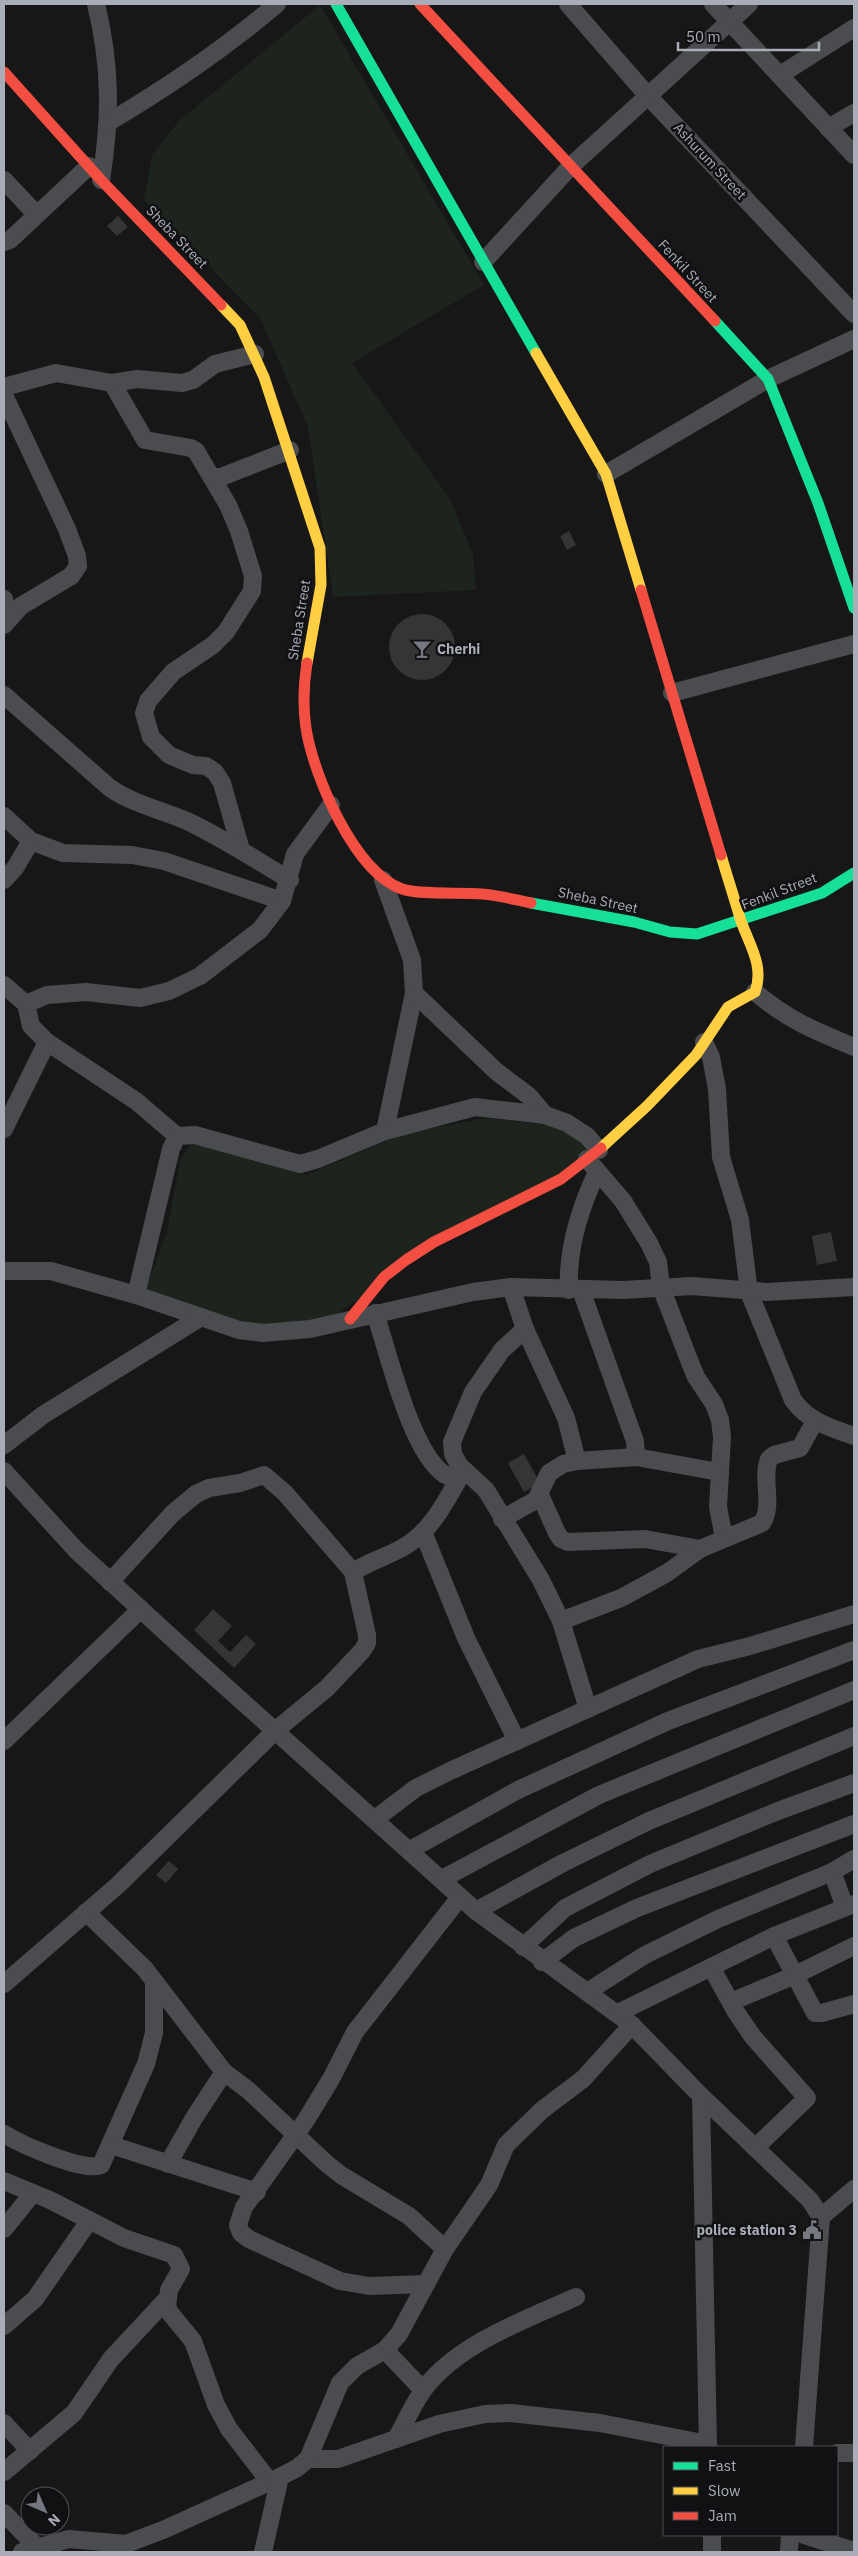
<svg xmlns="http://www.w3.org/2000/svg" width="858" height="2556" font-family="'IBM Plex Sans',sans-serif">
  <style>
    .grass { fill: #1d241e }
    .building { fill: #353536 }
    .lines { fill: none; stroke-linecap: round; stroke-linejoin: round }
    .street { stroke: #4b4c50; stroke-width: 18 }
    .fast { stroke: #16e098; stroke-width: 11 }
    .slow { stroke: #ffcf43; stroke-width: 11 }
    .jam { stroke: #f24e42; stroke-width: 11 }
    .labels { text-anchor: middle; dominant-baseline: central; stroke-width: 5; stroke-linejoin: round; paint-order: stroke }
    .street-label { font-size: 14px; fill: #a8adb8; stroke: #111113 }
    .poi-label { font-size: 14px; font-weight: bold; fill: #a8adb8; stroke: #111113; text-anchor: start }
  </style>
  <rect width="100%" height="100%" fill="#171717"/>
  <g class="grass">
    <path d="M320,5L484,285L352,363L450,499L473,554L476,590L333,597L308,427L260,318L144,200L152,155L179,121Z"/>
    <path d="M487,1118L546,1125L575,1136L593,1155L429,1246L323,1325L252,1332L145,1291L167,1232L180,1161L190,1144L204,1145L307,1175L402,1134Z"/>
  </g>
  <g class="building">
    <path d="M118,216L128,227L117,236L107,226Z"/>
    <path d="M569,531L576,545L567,550L560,536Z"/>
    <circle cx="422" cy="647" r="33"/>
    <path d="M831,1232L837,1261L817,1265L812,1236Z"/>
    <path d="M524,1454L540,1483L524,1492L508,1463Z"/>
    <path d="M213,1609L232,1626L218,1641L230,1652L246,1635L256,1644L234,1668L194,1630Z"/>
    <path d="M169,1861L178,1869L166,1883L156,1875Z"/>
  </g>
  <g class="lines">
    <g class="street">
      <path d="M96,4C111,65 111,117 101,180"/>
      <path d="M568,4L648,96L854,314"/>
      <path d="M713,4L854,155"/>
      <path d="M780,75L854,28"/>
      <path d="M109,122C168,87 224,49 277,4"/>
      <path d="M828,128L854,113"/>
      <path d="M4,180L36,214"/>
      <path d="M4,242L10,240L89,166"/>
      <path d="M483,262L571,166L749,4"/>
      <path d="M112,383L145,440L191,448L196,451L228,505L239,531L253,576L252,591L226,632L213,645L173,672L148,701L144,713L151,737L169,755L193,765L206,766L215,772L222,783L241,850"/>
      <path d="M4,387L56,373L112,383L137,379L182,383L193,380L215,364L255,354"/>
      <path d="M4,395L67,529L77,556L78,566L71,576L21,606L4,625"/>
      <path d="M606,474L768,379L854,339"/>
      <path d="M213,477H221L290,450"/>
      <path d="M4,599L9,618"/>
      <path d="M672,693L854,644"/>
      <path d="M4,695L110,788C133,804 161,810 187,821C223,838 256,860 290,880"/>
      <path d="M4,816L31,841L63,853L132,855L164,861L282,901"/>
      <path d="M4,880L15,868L31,841"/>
      <path d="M383,880L412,960L414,993L385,1131"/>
      <path d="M4,985L26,1004L31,1026L47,1042L136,1101L177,1136"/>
      <path d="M755,992C788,1020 815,1031 854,1047"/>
      <path d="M414,993L497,1072L529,1096L545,1115"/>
      <path d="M26,1004L47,995L86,992L140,998L169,991L200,976L260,930L282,901L295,854L331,805"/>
      <path d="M704,1042L711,1057L717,1089L721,1157L740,1220L749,1292L793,1400C808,1421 830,1428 854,1436"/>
      <path d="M4,1129L47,1042"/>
      <path d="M587,1159L623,1201L649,1243L658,1262L661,1287L689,1360L696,1377L714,1404L720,1420L722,1437L718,1507L724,1538"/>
      <path d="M4,1271H51L136,1295L239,1330L263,1333L310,1329L473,1292L511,1287L623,1290L692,1286L766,1292L854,1287"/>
      <path d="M511,1287L525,1329L566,1418L577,1461"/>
      <path d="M569,1290C567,1249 580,1208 597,1172"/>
      <path d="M581,1290L627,1419L635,1441L636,1457"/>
      <path d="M136,1295L171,1149L177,1136L195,1135L300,1164L318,1159L385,1131L475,1107L545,1115L567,1123L587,1136L599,1150"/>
      <path d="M375,1313C388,1352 411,1452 444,1474C448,1477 454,1478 458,1479"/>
      <path d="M525,1329L502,1350L473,1392L452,1442L453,1454L459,1465L486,1490L541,1580L561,1621L588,1709"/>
      <path d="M4,1445L43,1415L201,1317"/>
      <path d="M4,1471L76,1550L196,1660L476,1911L632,2025L701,2096L810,2200L821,2217L804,2447"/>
      <path d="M540,1495L557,1533L561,1539L568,1542L645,1539L700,1549"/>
      <path d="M502,1519L536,1500L549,1473L563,1464L577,1461L636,1457L719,1472"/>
      <path d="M423,1532L466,1638L517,1741"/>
      <path d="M353,1572C368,1562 386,1557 402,1548C432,1532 447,1499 463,1471"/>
      <path d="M561,1621L621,1598L667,1573L700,1549L762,1523C774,1505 761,1479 769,1459L774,1455L800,1448L815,1421"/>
      <path d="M4,1741L141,1609"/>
      <path d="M375,1819L416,1788L450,1771L698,1659L750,1646L854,1614"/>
      <path d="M410,1850L518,1790L668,1721L854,1650"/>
      <path d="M832,1872L845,1907"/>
      <path d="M442,1879L599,1795L854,1690"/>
      <path d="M476,1911L563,1863L649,1821L854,1736"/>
      <path d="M86,1912L145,1969L224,2072L248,2090L327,2164L341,2175L409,2216L445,2249"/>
      <path d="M774,1936L815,2013H822L854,2004"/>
      <path d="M523,1947L565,1908L650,1864L778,1811L854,1783"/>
      <path d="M542,1962L574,1938L637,1908L854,1824"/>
      <path d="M711,1967L736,2012L753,2037L807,2098L755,2148"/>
      <path d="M4,1984L118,1885L276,1730L327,1688L362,1651L367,1643V1635L353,1572L285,1493L264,1475L240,1483L209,1488L196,1494L173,1513L110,1582"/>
      <path d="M587,1992L645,1955L718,1919L832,1872L854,1859"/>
      <path d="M731,2002L795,1975L854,1946"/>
      <path d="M618,2013L774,1936L854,1904"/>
      <path d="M701,2096L708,2447"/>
      <path d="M4,2134C20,2144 85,2173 101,2165L146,2064L154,2033V1981"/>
      <path d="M111,2145L257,2192"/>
      <path d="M168,2164L194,2118L224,2072"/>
      <path d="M4,2181L50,2200L124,2238L174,2255L181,2269L169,2290L167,2306L170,2313L193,2341L216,2405L229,2429L269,2481"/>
      <path d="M821,2217L854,2189"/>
      <path d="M4,2229L33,2193"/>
      <path d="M426,2284L369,2286L340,2281L249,2239L241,2233L238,2225L244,2207L306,2120L331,2079L355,2032L460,1897"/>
      <path d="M4,2326L35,2299L89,2221"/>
      <path d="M385,2350L423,2390"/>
      <path d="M4,2423L30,2451"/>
      <path d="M396,2439C405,2423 413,2404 424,2389C457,2344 527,2319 576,2297"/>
      <path d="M837,2453H854"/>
      <path d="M308,2459H338L439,2424L485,2414L511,2413L600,2423L708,2444"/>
      <path d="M4,2472L74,2413L111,2359L166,2300"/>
      <path d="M4,2513L37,2547"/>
      <path d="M712,2535V2552"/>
      <path d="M804,2535L854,2551"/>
      <path d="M22,2552L69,2539L126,2544L163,2530L280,2477L297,2468L308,2459L340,2383L357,2366L385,2350L399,2334L445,2249L489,2185L506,2145L542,2110L583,2079L632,2025"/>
      <path d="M263,2552L280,2477"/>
      <path d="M789,2552L790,2535"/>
    </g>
    <g class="fast">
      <path d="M336,4L536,353"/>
      <path d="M715,321L768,379L818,503L854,608"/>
      <path d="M531,903L634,922L670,932L697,934L822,893L854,873"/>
    </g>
    <g class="slow">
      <path d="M221,305L240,325L264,377L320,548L321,585L307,663"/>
      <path d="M536,353L606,474L641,590"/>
      <path d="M601,1148L647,1106L696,1055L728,1007L755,992C765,965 748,943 740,918C734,897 727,876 721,855"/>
    </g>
    <g class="jam">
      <path d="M420,4L715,321"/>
      <path d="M4,72L101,180L221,305"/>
      <path d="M641,590L721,855"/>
      <path d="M307,663C304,682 303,708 306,728C313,775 355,873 402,889C418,895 463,892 482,894C499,895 515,900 531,903"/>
      <path d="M350,1319L384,1277L406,1260L434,1242L561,1179L601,1148"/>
    </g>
  </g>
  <defs>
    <g id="bar-bare" transform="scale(1.5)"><path d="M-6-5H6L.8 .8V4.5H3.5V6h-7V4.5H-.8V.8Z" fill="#757880" stroke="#111113" stroke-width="2.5" paint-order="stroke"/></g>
    <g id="civic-bare" transform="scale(1.5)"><path d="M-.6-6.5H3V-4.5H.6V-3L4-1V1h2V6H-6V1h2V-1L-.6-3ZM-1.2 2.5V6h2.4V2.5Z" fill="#757880" stroke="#111113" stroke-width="2.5" paint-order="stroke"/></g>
  </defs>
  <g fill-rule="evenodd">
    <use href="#bar-bare" x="422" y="649"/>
    <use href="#civic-bare" x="812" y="2230"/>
  </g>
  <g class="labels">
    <g class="street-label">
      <text transform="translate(710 161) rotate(47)">Ashurum Street</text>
      <text transform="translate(177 237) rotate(46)">Sheba Street</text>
      <text transform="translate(688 271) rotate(47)">Fenkil Street</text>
      <text transform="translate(299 620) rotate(-81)">Sheba Street</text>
      <text transform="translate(779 891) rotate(-21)">Fenkil Street</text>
      <text transform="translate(598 900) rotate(12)">Sheba Street</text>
    </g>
    <g class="poi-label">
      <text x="437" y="649">Cherhi</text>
      <text x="797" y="2230" text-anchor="end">police station 3</text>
    </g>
  </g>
  <rect width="858" height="2556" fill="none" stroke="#a8adb8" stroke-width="10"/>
  <rect x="663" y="2446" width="175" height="90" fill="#111113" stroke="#4d4f55"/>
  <rect x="673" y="2462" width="25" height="8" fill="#16e098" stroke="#4d4f55"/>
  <text x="708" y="2471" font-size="15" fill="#a8adb8">Fast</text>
  <rect x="673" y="2487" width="25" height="8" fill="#ffcf43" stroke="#4d4f55"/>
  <text x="708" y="2496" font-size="15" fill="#a8adb8">Slow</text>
  <rect x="673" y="2512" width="25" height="8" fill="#f24e42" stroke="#4d4f55"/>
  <text x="708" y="2521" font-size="15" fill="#a8adb8">Jam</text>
  <g transform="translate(45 2511) rotate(135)"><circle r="24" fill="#111113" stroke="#4d4f55"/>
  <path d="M0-4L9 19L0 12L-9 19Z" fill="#757880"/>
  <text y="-8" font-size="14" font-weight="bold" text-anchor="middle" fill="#a8adb8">N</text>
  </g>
  <path d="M678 42v8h141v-8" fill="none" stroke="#a8adb8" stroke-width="2.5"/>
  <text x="686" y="42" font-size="15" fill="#a8adb8" stroke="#111113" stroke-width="4" paint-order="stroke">50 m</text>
</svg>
